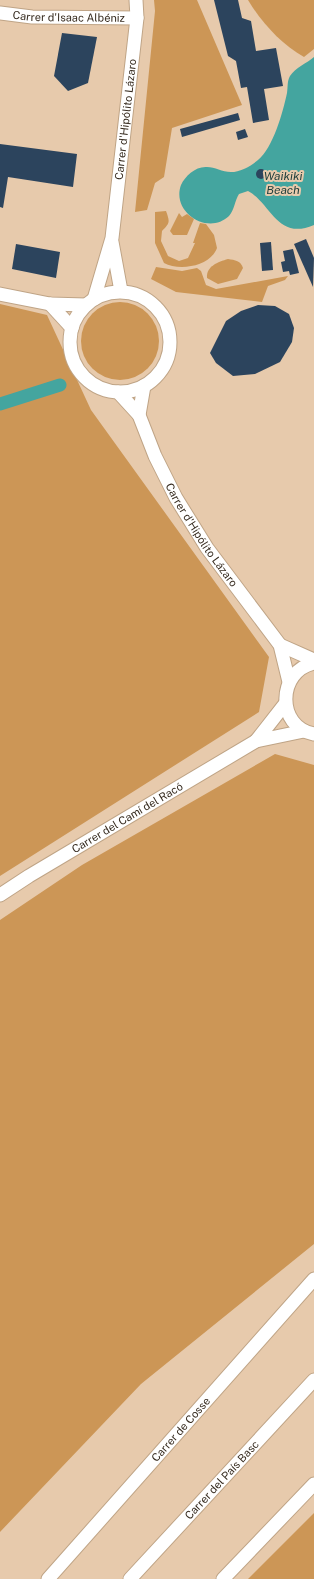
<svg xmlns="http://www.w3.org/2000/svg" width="314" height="1579" font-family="'Public Sans',sans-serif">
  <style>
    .green { fill: #cc9656 }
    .water { fill: #44a59f }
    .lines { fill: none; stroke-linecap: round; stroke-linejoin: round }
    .canal { stroke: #44a59f; stroke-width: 13 }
    .building { fill: #2c445d }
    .minor-casing { stroke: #bfa486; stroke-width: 15 }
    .minor { stroke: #fff; stroke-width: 13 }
    .labels { text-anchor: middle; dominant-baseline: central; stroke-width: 4; stroke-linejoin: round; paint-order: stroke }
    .street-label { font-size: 11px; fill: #362b1f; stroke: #e7caac }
    .water-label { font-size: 12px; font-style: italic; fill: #203e3c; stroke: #e7caac }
  </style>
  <rect width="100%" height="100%" fill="#e7caac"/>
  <g class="green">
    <path d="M154,0H197L242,105L172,128L164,177L155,183L147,210L135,212L155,11Z"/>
    <path d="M248,0H314V49L304,57C281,44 262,23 248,0Z"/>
    <path d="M166,211C170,222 170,223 162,231L161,241L168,256L179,261L188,258L195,243H193L200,223L206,224L214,235L217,248C210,267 179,271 164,263L155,243V212Z"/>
    <path d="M179,213L182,217L187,214L194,219L187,235H173L170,231Z"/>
    <path d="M228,259C235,260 241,261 243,268L237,279L218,284L207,278C206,266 218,262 228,259Z"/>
    <path d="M156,267L182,271L197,268L201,271L206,285L216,289L288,276L285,280L268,286L262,302L176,292L151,279Z"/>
    <circle cx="120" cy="341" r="39"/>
    <path d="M0,304L47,315L91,410L269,657L259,712L0,876Z"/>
    <path d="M275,754L314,765V1244L141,1384L0,1532V920L82,865Z"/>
    <path d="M314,1513V1579H248Z"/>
  </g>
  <path class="water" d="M314,57V225C277,241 271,203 248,191L239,194C235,200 234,211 229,216C208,236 171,212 181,185C185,176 196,166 207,167C215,167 222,172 231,172C240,172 251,166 258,160C273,148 283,112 287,93C288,87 287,81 290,76C295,68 307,63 314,57Z"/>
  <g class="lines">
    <path class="canal" d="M0,404L60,385"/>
  </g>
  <g class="building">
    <path d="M214,0H238L242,18L251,21L256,51L276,48L283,86L264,89L269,120L253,123L247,87L241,88L236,61L228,56Z"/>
    <path d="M62,33L97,37L88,83L68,91L54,76Z"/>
    <path d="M238,113L240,120L182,137L180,129Z"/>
    <path d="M245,129L248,137L238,140L236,132Z"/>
    <path d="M0,144L77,154L73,187L8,177L3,208L0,207Z"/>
    <circle cx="261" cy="174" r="5"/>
    <path d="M306,239L314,258L313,287L294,244Z"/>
    <path d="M271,242L273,270L262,271L260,243Z"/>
    <path d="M16,244L60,252L56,278L12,269Z"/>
    <path d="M293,249L299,273L290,275L289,271L283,272L281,262L285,261L283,251Z"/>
    <path d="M258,305L275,306L289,314L294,328L292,342L280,362L255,374L233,376L216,363L210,353L226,321L241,311Z"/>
  </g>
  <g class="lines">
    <g class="minor-casing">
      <g id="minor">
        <path id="s1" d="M0,13L32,17L137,18"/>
        <path d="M112,242L121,291"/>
        <circle cx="120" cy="342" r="50"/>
        <path d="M0,294L50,304L86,305"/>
        <path id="s2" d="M94,299L112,238L137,18L136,0"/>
        <path d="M50,304L72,328"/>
        <path id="s3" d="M118,392L139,415L155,456L176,498L207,548L280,645L289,682"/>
        <path d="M139,415L144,386"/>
        <path d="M280,645L314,660"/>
        <path d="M314,663C277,671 276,727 314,734"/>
        <path d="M285,704L256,741L304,731"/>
        <path id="s4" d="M0,895L29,876L256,741"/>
        <path id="s5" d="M48,1579L314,1279"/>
        <path id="s6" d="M130,1579L314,1380"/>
        <path d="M223,1579L314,1484"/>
      </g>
    </g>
    <use href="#minor" class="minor"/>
  </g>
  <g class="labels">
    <g class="street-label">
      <text stroke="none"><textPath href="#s1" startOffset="69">Carrer d'Isaac Albéniz</textPath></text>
      <text stroke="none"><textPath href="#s2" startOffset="183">Carrer d'Hipólito Lázaro</textPath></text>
      <text stroke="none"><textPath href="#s3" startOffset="167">Carrer d'Hipólito Lázaro</textPath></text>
      <text stroke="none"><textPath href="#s4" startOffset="149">Carrer del Camí del Racó</textPath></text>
      <text stroke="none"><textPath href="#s5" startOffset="200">Carrer de Cosse</textPath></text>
      <text stroke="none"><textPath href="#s6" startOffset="135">Carrer del País Basc</textPath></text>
    </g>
    <g class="water-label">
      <text x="283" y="176">Waikiki<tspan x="283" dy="14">Beach</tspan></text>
    </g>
  </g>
</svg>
